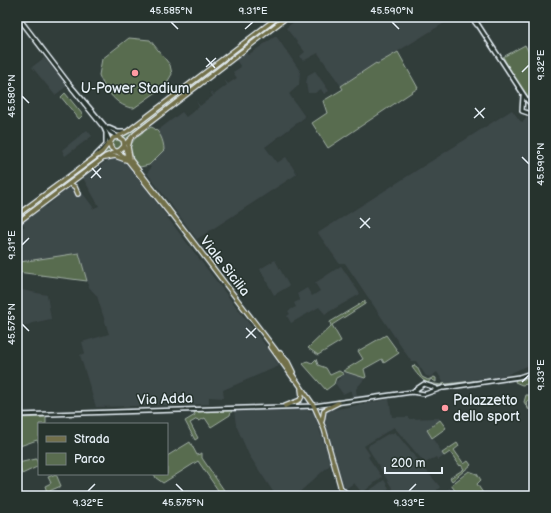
<svg xmlns="http://www.w3.org/2000/svg" width="551" height="513" font-family="'Balsamiq Sans',sans-serif">
  <style>
    .built { fill: #3e484a }
    .green { fill: #596c4f; stroke: #a0aea4 }
    .lines { fill: none; stroke-linecap: round; stroke-linejoin: round }
    .secondary-casing { stroke: #e8f1f8; stroke-width: 6 }
    .primary-casing { stroke: #e8f1f8; stroke-width: 6 }
    .secondary { stroke: #26332d; stroke-width: 3 }
    .primary { stroke: #726f4a; stroke-width: 3.5 }
    .ticks { fill: none; stroke: #e8f1f8; stroke-width: 1.5 }
    .poi-dot { fill: #ff9aa2; stroke: #26332d; stroke-width: 1.5 }
    .labels { text-anchor: middle; dominant-baseline: central; stroke-width: 3; stroke-linejoin: round; paint-order: stroke }
    .poi-label { font-size: 14px; fill: #e8f1f8; stroke: #26332d }
    .street-label { font-size: 14px; fill: #e8f1f8; stroke: #26332d }
    .neatline { fill: none; stroke: #e8f1f8; stroke-width: 1.5 }
    .ticks-label { font-size: 10px; text-anchor: middle; fill: #e8f1f8 }
  </style>
  <rect width="100%" height="100%" fill="#313d3a"/>
  <filter id="ink" filterUnits="userSpaceOnUse"><feTurbulence type="fractalNoise" baseFrequency=".025" numOctaves="2"/><feDisplacementMap in="SourceGraphic" scale="8" xChannelSelector="R" yChannelSelector="G"/><feConvolveMatrix kernelMatrix="1 2 1 2 8 2 1 2 1" color-interpolation-filters="sRGB"/></filter>
  <g filter="url(#ink)">
    <g class="built">
      <path d="M300,17H454L341,86L318,53L303,61L300,56L305,52L286,28Z"/>
      <path d="M276,36L300,71L299,85L289,94L305,117L265,147L277,163L286,157L297,174L197,239L147,173L151,168L149,165L164,150V145L157,131L182,112L186,117L199,107L196,101L200,106L213,96L209,91L214,95L227,85L224,79L228,84L237,78L233,72L241,67L236,60L245,52L248,55Z"/>
      <path d="M44,58L67,86L55,95L32,67Z"/>
      <path d="M315,71L329,91L324,94L321,89L315,93H308L306,83L308,75Z"/>
      <path d="M512,110L520,121L523,122L528,116L534,118V363L506,375L445,384L437,372L430,377L426,376L416,361H411L345,263H339L318,233Z"/>
      <path d="M87,130L92,136L65,156L62,150Z"/>
      <path d="M114,158L122,160L128,166L270,351L279,366L223,390L224,398L209,397V404L96,407L80,355L85,353L82,342L109,334L97,296L89,287L79,253L20,262L17,247V231L25,226L22,223L45,206L46,207L75,183L93,207L92,209L99,206L83,178L107,161Z"/>
      <path d="M275,260L289,286L274,295L260,269Z"/>
      <path d="M341,266L360,294L325,314L319,307L291,323L287,316L290,314L288,311L296,307L294,303L300,300L297,294L307,288L312,296L320,291L315,283Z"/>
      <path d="M17,289L47,295L51,319L32,323L17,330Z"/>
      <path d="M346,372L365,378L356,389L357,397L352,398L351,390L343,394L335,383Z"/>
      <path d="M389,399L392,417H409V419L439,418L440,420L427,430L444,456L438,460L436,457L425,463L394,427L364,446L370,455L368,457L382,477L362,493L354,483L345,489L324,418L327,411Z"/>
      <path d="M304,408L314,413L331,464L295,496H276L249,455L236,425L234,410Z"/>
      <path d="M395,432L440,487L431,496H397L368,448L369,445L388,434L389,435Z"/>
      <path d="M384,480L389,488L380,496H362Z"/>
      <path d="M450,488L455,496H439Z"/>
    </g>
    <g class="green">
      <path d="M281,17H285L125,141L122,136Z"/>
      <path d="M129,38L150,40L170,65L172,74L165,86L134,108C118,108 104,89 99,75L102,59Z"/>
      <path d="M525,45L534,62V106L527,99L503,57Z"/>
      <path d="M398,52L418,88L328,148L312,123L327,113L323,101L343,89L341,86L376,63L377,64Z"/>
      <path d="M65,93L83,115L79,119L61,97Z"/>
      <path d="M151,127C159,129 164,141 164,150L149,165L140,167C120,149 133,138 151,127Z"/>
      <circle cx="117" cy="144" r="5"/>
      <path d="M109,146L113,151L17,222V217Z"/>
      <path d="M79,253L87,281L17,272V263L20,262Z"/>
      <path d="M365,301V304L332,325L341,341L318,355L308,348L331,326L330,322Z"/>
      <path d="M386,335L399,353L384,363L382,359L364,369L366,377L365,378L343,371L363,359L358,351Z"/>
      <path d="M316,359L318,365L326,368L330,375L339,371L344,374L336,378L334,384L326,390L303,364L307,361L312,363Z"/>
      <path d="M414,365L417,367L422,377L428,380L434,377L436,378V382L431,379L428,383L442,385L444,382L446,384L507,377L435,386C424,383 418,376 412,367Z"/>
      <path d="M534,377V383L522,385L515,382L516,379L520,380Z"/>
      <path d="M526,395H534L526,402L529,410L524,402Z"/>
      <path d="M232,410L230,415L211,427L205,418L199,421L197,419L190,423L198,438L195,440L185,421L195,415L194,412Z"/>
      <path d="M46,417V424H39V443L37,440L17,447V418Z"/>
      <path d="M440,420L446,428L432,438L427,430Z"/>
      <path d="M190,442L197,455L202,453V458L228,496H222L198,461L163,483L156,478L154,474H167V456Z"/>
      <path d="M457,443L459,446L454,450L464,464L468,461L471,465L452,481L450,478L464,469L461,465L460,466L450,452L444,456L442,453Z"/>
      <path d="M36,459L39,466L22,474L18,463Z"/>
      <path d="M469,471L477,474L481,480L477,484L485,496H459L451,485Z"/>
      <path d="M56,474L61,486L47,492L45,486L51,483L48,477Z"/>
    </g>
    <g class="lines">
      <g class="secondary-casing">
        <g id="secondary">
          <path d="M18,17L70,85L110,132L118,137"/>
          <path d="M471,17L477,25"/>
          <path d="M473,17L527,100L532,105L534,113"/>
          <path d="M72,88L104,128L110,142"/>
          <path d="M523,96L522,111L534,115"/>
          <path d="M109,128L118,132H124"/>
          <path d="M96,155L106,145V134"/>
          <path d="M444,388L519,377L534,372"/>
          <path d="M412,392L424,384L436,388"/>
          <path d="M17,415L314,406L412,392L425,394L445,387"/>
          <path d="M340,487L349,496"/>
        </g>
      </g>
      <g class="primary-casing">
        <g id="primary">
          <path d="M117,137L128,131L278,17"/>
          <path d="M124,145L135,134L287,17"/>
          <path d="M130,157L128,147L130,140"/>
          <path d="M105,158L115,156L126,160"/>
          <path d="M70,184L75,187L78,194"/>
          <path d="M170,214L125,157L111,148L110,143L113,138L118,137L123,140L127,155L275,349L314,406L324,429L343,496"/>
          <path d="M17,215L102,152L109,143"/>
          <path d="M17,223L106,156L120,150L124,146"/>
          <path d="M271,347L294,379"/>
          <path d="M280,353L288,362L293,372"/>
          <path d="M285,406L300,400L302,396L301,389"/>
          <path d="M322,421L324,410L338,403"/>
        </g>
      </g>
      <use href="#secondary" class="secondary"/>
      <use href="#primary" class="primary"/>
    </g>
  </g>
  <path class="ticks" d="M171,22L178,29M392,22L399,29M245,29L253,22M206,58L215,68M206,67L216,58M522,72L529,65M22,96L29,103M475,108L484,118M474,118L485,108M522,157L529,164M92,168L101,178M91,178L101,168M360,218L370,228M360,228L370,218M22,245L29,238M22,324L29,331M246,328L256,338M246,338L256,328M522,382L529,375M176,484L183,491M88,491L95,484M409,491L416,484"/>
  <g class="poi-dot">
    <circle cx="135" cy="73" r="4"/>
    <circle cx="445" cy="408" r="4"/>
  </g>
  <g class="labels">
    <g class="poi-label">
      <text x="135" y="88">U-Power Stadium</text>
      <text x="453" y="400" text-anchor="start">Palazzetto<tspan x="453" dy="16">dello sport</tspan></text>
    </g>
    <g class="street-label">
      <text transform="translate(225 266) rotate(52)">Viale Sicilia</text>
      <text transform="translate(165 399) rotate(-2)">Via Adda</text>
    </g>
  </g>
  <rect width="551" height="513" fill="none" stroke="#26332d" stroke-width="44"/>
  <rect x="38" y="423" width="130" height="52" fill="#26332d" stroke="#747f7e"/>
  <rect x="46" y="436" width="20" height="6" fill="#726f4a" stroke="#747f7e"/>
  <text x="74" y="443" font-size="12" fill="#e8f1f8">Strada</text>
  <rect x="46" y="453" width="20" height="12" fill="#596c4f" stroke="#747f7e"/>
  <text x="74" y="463" font-size="12" fill="#e8f1f8">Parco</text>
  <path d="M385 467v6h57v-6" fill="none" stroke="#e8f1f8" stroke-width="2"/>
  <text x="391" y="467" font-size="12" fill="#e8f1f8" stroke="#26332d" stroke-width="3" paint-order="stroke">200 m</text>
  <rect x="22" y="22" width="507" height="469" class="neatline"/>
  <g class="ticks-label">
    <text x="171" y="14">45.585°N</text>
    <text x="253" y="14">9.31°E</text>
    <text x="392" y="14">45.590°N</text>
    <text transform="translate(540 65) rotate(-90)" y="4">9.32°E</text>
    <text transform="translate(11 96) rotate(-90)" y="4">45.580°N</text>
    <text transform="translate(540 164) rotate(-90)" y="4">45.590°N</text>
    <text transform="translate(11 245) rotate(-90)" y="4">9.31°E</text>
    <text transform="translate(11 324) rotate(-90)" y="4">45.575°N</text>
    <text transform="translate(540 375) rotate(-90)" y="4">9.33°E</text>
    <text x="88" y="506">9.32°E</text>
    <text x="183" y="506">45.575°N</text>
    <text x="409" y="506">9.33°E</text>
  </g>
</svg>
